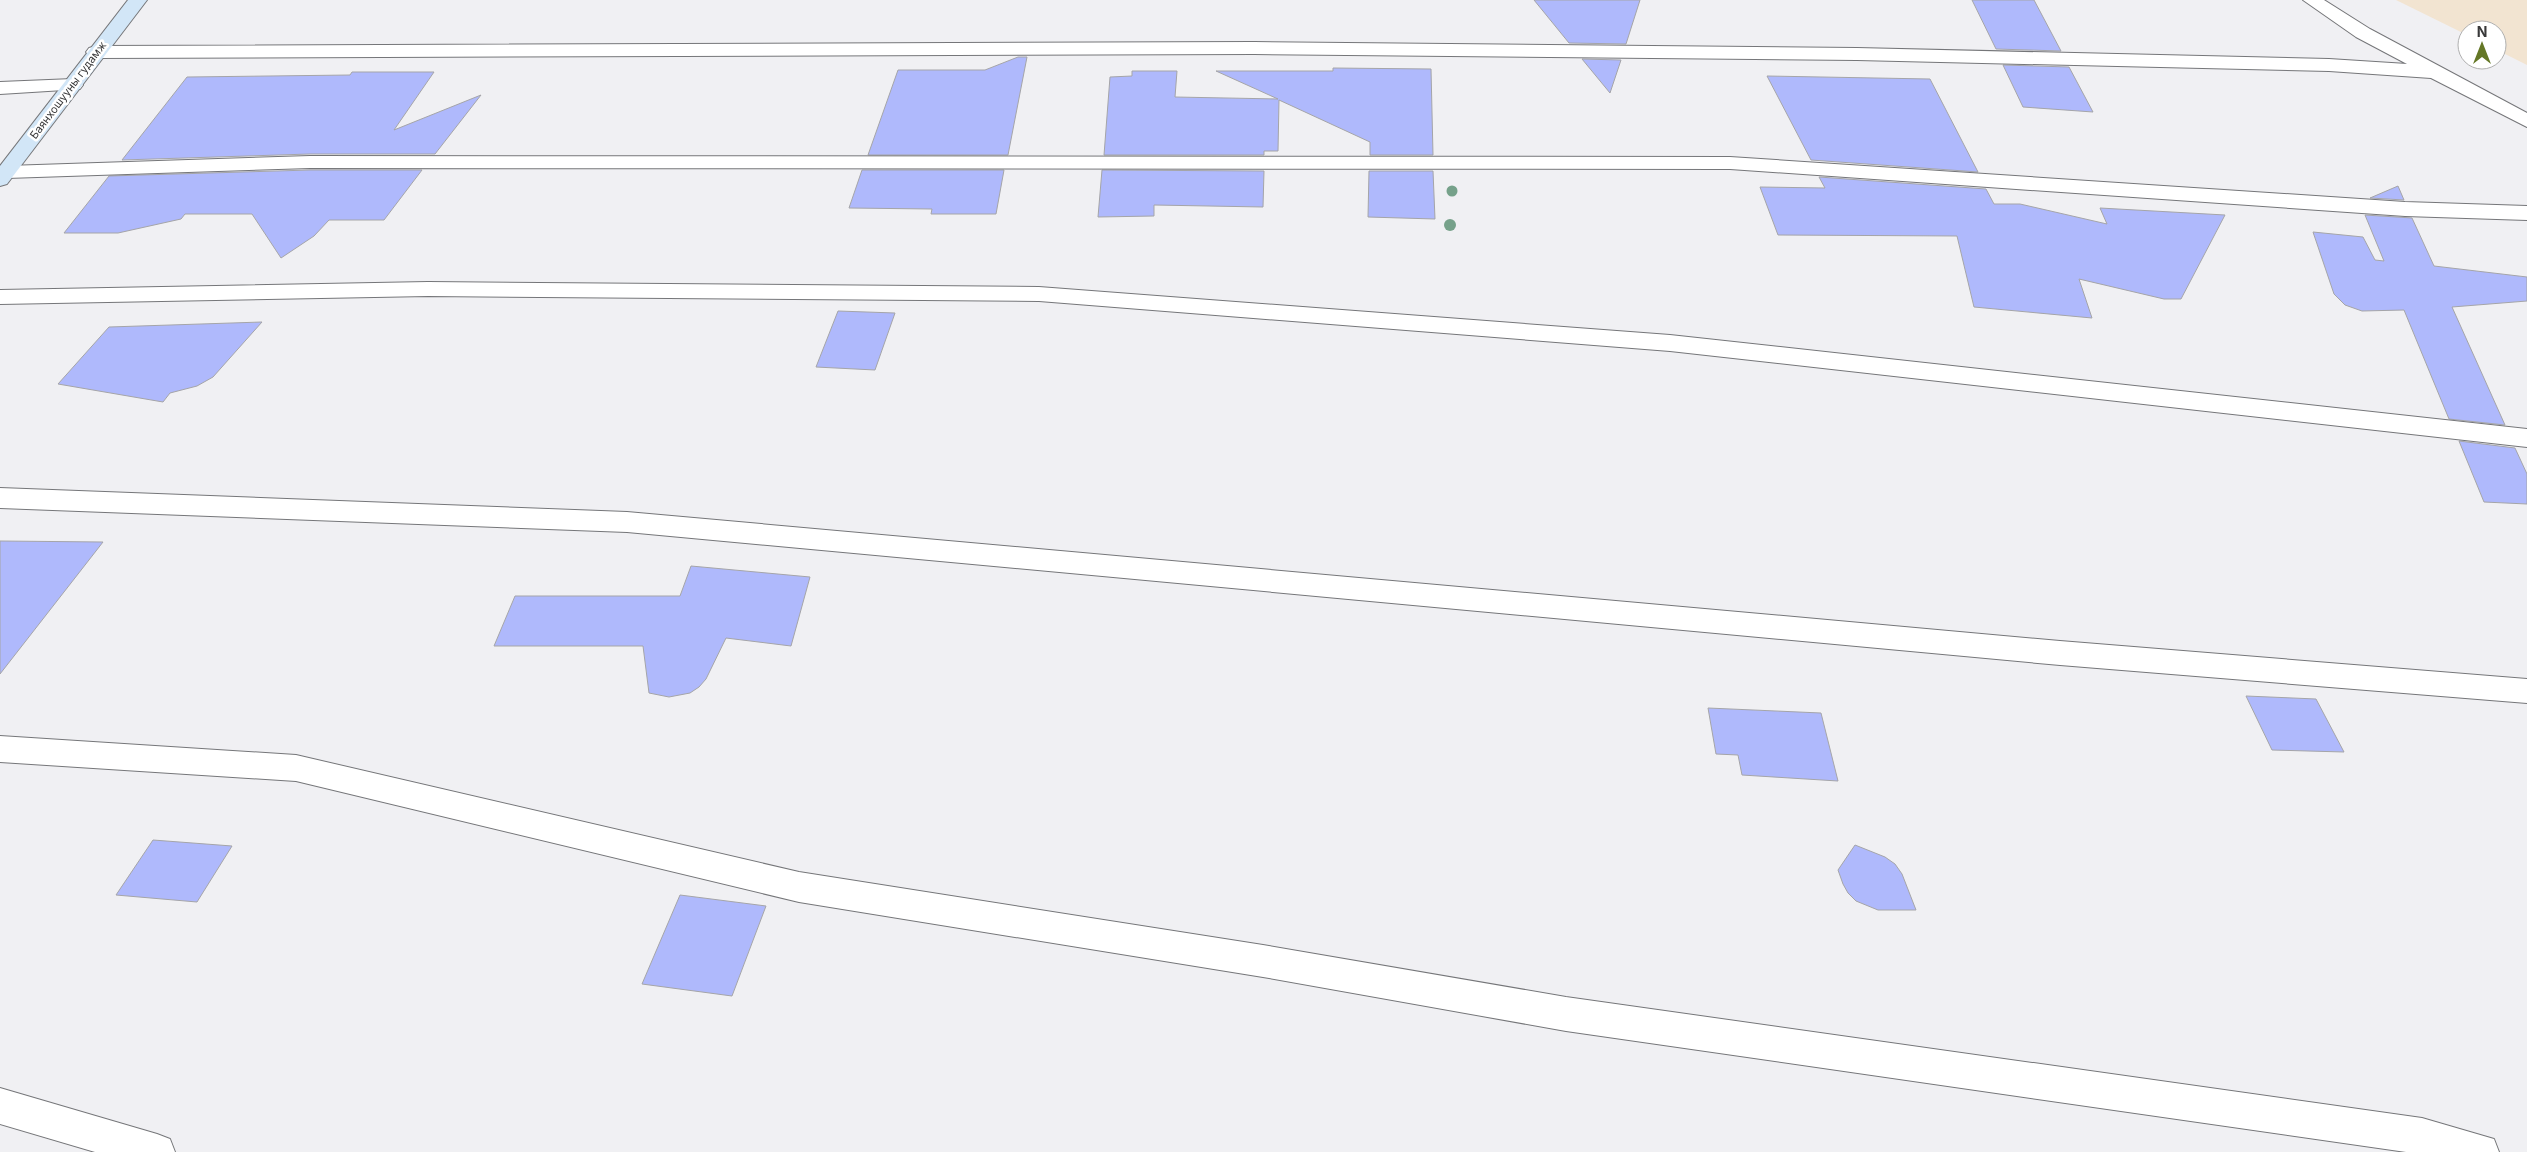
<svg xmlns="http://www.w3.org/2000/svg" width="2527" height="1152" font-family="Inter,sans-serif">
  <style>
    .industrial { fill: #f2e4d1 }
    .building { fill: #afb9fc; stroke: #a5a5a8 }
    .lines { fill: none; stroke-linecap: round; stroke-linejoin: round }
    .minor-casing { stroke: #757679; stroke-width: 2 }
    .secondary-casing { stroke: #757679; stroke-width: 2 }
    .minor { fill: #fff; fill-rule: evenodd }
    .secondary { fill: #d2e6f7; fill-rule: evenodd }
    .tree { fill: #76a18a }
    .labels { text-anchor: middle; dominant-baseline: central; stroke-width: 5; stroke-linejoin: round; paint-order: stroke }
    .far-street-label { font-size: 11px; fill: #39393a; stroke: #fff }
  </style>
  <rect width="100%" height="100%" fill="#f0f0f3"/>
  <path class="industrial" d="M2396,0H2527V65L2497,50V30H2467V35Z"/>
  <g class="building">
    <path d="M1534,0H1640L1626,44L1569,43Z"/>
    <path d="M1972,0H2034L2061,51L1996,49Z"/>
    <path d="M1018,57H1027L1008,155H868L898,70H985Z"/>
    <path d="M1582,59L1621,60L1610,93Z"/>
    <path d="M2003,65L2069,67L2093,112L2023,107Z"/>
    <path d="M1333,68L1431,69L1433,155H1370V142L1279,100L1278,151H1264V155H1104L1110,77L1132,76V71H1177L1175,97L1278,99L1216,71H1333Z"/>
    <path d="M352,72H434L394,130L481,95L435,154H310L122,160L187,77L350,75Z"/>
    <path d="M1767,76L1930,79L1978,172L1811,160Z"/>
    <path d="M310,170H422L384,220H329L314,236L281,258L252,214H185L181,219L118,233H64L109,176Z"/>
    <path d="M862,170H1004L996,214H931L932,209L849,208Z"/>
    <path d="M1102,170L1264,171L1263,207L1154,205V216L1098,217Z"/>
    <path d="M1369,171H1433L1435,219L1368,217Z"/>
    <path d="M1819,177L1986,189L1994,204H2020L2107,224L2100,208L2225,215L2181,299H2164L2079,279L2092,318L1974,307L1957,236L1778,235L1760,187L1825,188Z"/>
    <path d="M2398,186L2404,200L2370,198Z"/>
    <path d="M2365,215L2412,218L2434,266L2527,277V301L2452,307L2505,425L2449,419L2404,310L2362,311L2345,305L2334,294L2313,232L2363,237L2375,260L2384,261Z"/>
    <path d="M838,311L895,313L875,370L816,367Z"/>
    <path d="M262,322L213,377L197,386L170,393L163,402L58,384L109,327Z"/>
    <path d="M2459,441L2515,448L2527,474V504L2484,502Z"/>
    <path d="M0,541L103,542L0,674Z"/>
    <path d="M691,566L810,577L791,646L726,638L706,679L699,687L690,693L669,697L649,693L643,646H494L515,596H680Z"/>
    <path d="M2246,696L2316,699L2344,752L2272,750Z"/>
    <path d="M1708,708L1821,713L1838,781L1742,775L1738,755L1716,754Z"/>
    <path d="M153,840L232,846L197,902L116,895Z"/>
    <path d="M1855,845L1885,857L1895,864L1902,874L1916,910H1878L1856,901L1848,893L1843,884L1838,870Z"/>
    <path d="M680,895L766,906L732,996L642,984Z"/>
  </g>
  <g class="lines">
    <g class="minor-casing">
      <g id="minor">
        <path d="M2303,0H2324L2370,29L2527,113V127L2431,78L2329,71L1857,60L1254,54L96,58L89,56L86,52L89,48L96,46L1254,42L1857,48L2329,59L2407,64L2356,37Z"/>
        <path d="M73,79L80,81L83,85L80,89L0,94V82Z"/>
        <path d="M310,156L1730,157L2405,202L2527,206V220L2405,216L1730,169L310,168L7,178L0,177V167L7,166Z"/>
        <path d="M428,282L1039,287L1670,335L2527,429V447L1670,351L1039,301L428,296L0,304V290Z"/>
        <path d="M0,488L627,512L2060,641L2527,679V703L2060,665L627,532L0,508Z"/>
        <path d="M0,736L296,755L799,872L1263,945L1566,997L2422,1118L2494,1139L2499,1152H2406L1566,1031L1263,977L799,902L296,781L0,762Z"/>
        <path d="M0,1088L157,1134L170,1139L175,1152H95L0,1124Z"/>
      </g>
    </g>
    <g class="secondary-casing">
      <path id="secondary" d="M128,0H147L7,184L0,186V166Z"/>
    </g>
    <use href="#minor" class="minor"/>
    <use href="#secondary" class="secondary"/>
  </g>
  <g class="tree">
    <circle cx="1452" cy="191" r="5.5"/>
    <circle cx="1450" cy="225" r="6"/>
  </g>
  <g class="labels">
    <g class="far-street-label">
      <text transform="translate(68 90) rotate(-53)">Баянхошууны гудамж</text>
    </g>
  </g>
  <g transform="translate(2482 45)"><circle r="24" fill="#ffffff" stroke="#b0b0b0"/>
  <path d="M0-4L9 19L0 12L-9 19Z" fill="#647726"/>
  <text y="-8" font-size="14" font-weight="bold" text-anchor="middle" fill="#39393a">N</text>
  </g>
</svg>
